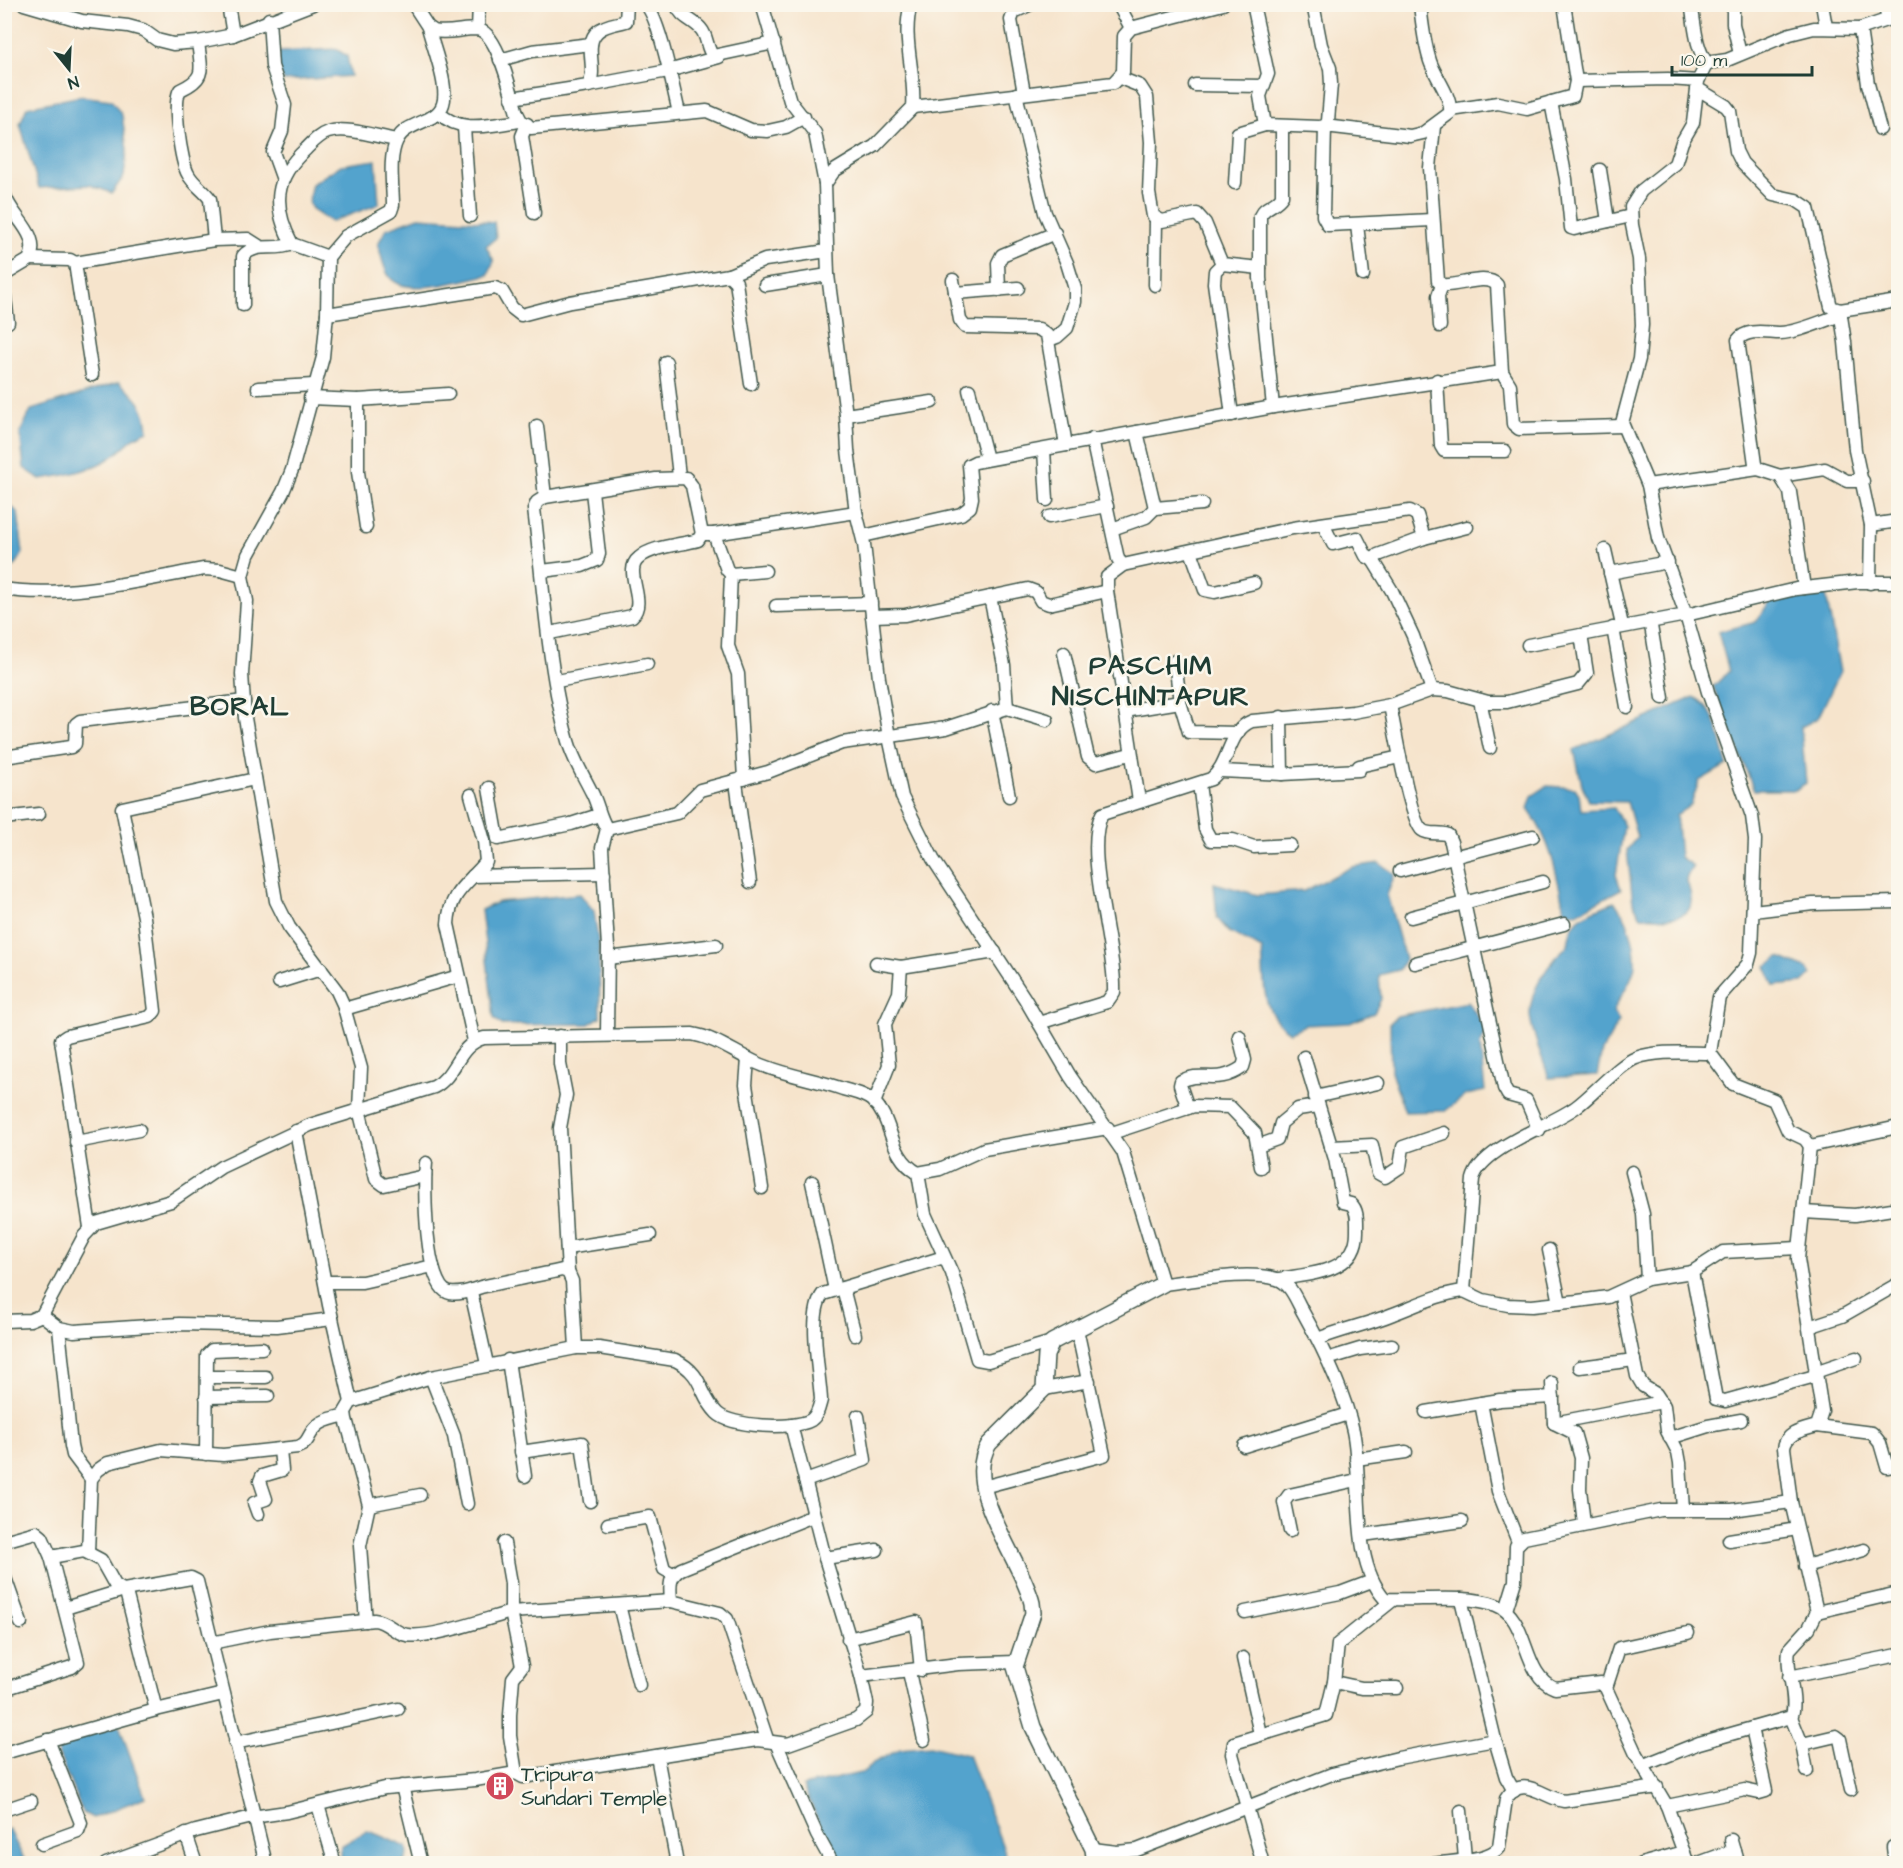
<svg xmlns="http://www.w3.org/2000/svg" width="1903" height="1868" font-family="'Architects Daughter',sans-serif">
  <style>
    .water { fill: #53a3cd; stroke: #397080; stroke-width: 1.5 }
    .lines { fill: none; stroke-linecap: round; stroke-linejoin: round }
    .minor-casing { stroke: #3f564b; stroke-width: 15 }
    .major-casing { stroke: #3f564b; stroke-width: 18 }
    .minor { stroke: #fff; stroke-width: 12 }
    .major { stroke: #fff; stroke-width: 15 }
    .labels { text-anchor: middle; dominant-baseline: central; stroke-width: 5; stroke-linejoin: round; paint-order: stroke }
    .poi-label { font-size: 21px; fill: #1f3d34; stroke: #fbf7ec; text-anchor: start }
    .district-label { font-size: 27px; font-weight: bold; letter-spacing: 1.5px; fill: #1f3d34; stroke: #fbf7ec }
  </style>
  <rect width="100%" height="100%" fill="#fbf7ec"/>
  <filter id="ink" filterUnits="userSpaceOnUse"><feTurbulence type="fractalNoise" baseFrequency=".0167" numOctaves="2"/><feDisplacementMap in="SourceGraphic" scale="12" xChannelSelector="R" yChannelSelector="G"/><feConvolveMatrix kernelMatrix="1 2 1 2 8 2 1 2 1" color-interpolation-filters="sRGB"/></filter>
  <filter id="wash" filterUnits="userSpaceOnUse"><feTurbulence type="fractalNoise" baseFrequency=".008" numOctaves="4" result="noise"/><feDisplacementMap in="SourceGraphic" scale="24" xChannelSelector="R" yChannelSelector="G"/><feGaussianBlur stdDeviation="1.35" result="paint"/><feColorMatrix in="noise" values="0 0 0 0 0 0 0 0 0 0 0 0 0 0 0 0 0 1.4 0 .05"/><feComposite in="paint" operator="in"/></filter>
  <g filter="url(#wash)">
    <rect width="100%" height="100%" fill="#f6e4cc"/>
    <g class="water">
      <path d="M336,49L347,56L351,76L284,81L278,70L279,52Z"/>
      <path d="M81,96L111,100L122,115L127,150L124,176L112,193L90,185L39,188L20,124L27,107Z"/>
      <path d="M376,160L379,204L331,222C311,209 305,210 312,184L341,165Z"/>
      <path d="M419,217L494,222L496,238L486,246L494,261L488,275C464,279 404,299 389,276C383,268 381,254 378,244L386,229Z"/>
      <path d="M119,382C137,397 147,408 148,431C128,438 123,451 107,460C85,472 63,476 40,479L24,468L20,433L31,410Z"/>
      <path d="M5,500L18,513L23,553L15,566L5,568Z"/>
      <path d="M1825,589L1840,672L1818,718L1801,727L1806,783L1795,790H1754L1713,687L1729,671L1718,632L1756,622L1772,598Z"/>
      <path d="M1694,697C1718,709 1720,741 1727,765L1699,781L1691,805L1676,815L1680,857L1693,866L1686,878C1688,885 1692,895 1691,902C1690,924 1655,917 1641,916L1633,903L1627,850L1637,837L1627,802L1589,801L1582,785L1574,750Z"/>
      <path d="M1547,786L1575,788L1579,794L1581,810L1614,808L1624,826L1616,875L1621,889L1577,913L1564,910C1557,874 1551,840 1528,809L1532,796Z"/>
      <path d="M1379,863L1395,874L1387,895L1405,959L1399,970L1379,975L1381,999L1374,1013L1350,1023L1305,1025L1290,1032C1259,1013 1265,982 1262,949L1229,932L1217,918L1214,883L1258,895L1304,891L1352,867Z"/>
      <path d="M580,894L594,911L599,947L600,1017L589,1024L502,1025L494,1018L481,910L498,902Z"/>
      <path d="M1614,902C1628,916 1636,944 1635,964C1634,979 1619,998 1613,1012L1619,1021L1602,1051L1597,1075L1549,1078C1544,1062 1530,1029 1530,1014C1530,988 1550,962 1568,945C1571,914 1588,914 1614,902Z"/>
      <path d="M1779,957L1807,968L1811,975L1803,983L1774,986L1766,966Z"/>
      <path d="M1468,1002L1487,1030L1480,1045L1485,1091L1466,1095L1445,1111L1405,1112L1391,1072L1390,1023L1397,1016Z"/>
      <path d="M119,1725L145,1797L93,1818L83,1813L58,1753L57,1743Z"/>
      <path d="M930,1746L968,1755L1009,1863H837L803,1786L865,1772L873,1763L900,1749Z"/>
      <path d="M9,1829L26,1863H5V1831Z"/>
      <path d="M367,1831C382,1835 392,1842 407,1847L408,1854L404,1863H341V1846Z"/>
    </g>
  </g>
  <g filter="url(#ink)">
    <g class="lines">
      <g class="minor-casing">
        <g id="minor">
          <path d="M24,4L82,21L128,26L143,30L157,40L173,44L198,42L233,35L313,4"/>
          <path d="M228,4L233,35"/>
          <path d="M413,4L428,27L434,31C448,34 462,29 476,29C498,30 511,94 517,113L521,121L531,128L707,111L751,130L768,131L786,127L804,117"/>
          <path d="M645,4C659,15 674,92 679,113"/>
          <path d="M676,4C681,18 692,19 701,29C708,37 706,48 713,56L774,43"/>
          <path d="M762,4L790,101L815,133L825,184"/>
          <path d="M911,4C901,39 916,72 913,107L875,146L834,171L825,184L828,275L846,415L848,450L856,512L864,544L879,678L889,737L902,797L933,859L1025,999L1070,1076L1123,1152L1163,1284C1195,1281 1246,1270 1277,1279C1291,1283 1297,1302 1304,1314C1324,1350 1344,1391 1353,1431C1364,1482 1349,1559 1385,1599C1417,1601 1468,1594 1496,1605C1530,1618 1521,1675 1555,1688L1601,1683L1606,1688L1636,1754L1667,1806L1688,1864"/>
          <path d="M1118,4L1131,28"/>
          <path d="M1253,4L1268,74L1260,96L1265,125L1320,127L1325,126L1328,121L1331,84L1330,68L1321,45L1313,4"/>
          <path d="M1420,4C1422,24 1424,42 1430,61C1435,77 1452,96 1450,113L1423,133L1410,136L1325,126L1323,216L1328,225L1432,220"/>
          <path d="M1564,4L1576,81L1668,79L1698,81"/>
          <path d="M1691,4C1695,24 1695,47 1707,63L1727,60L1790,34L1814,28L1860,29L1898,16"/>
          <path d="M1733,4V24L1740,54"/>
          <path d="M1822,4L1826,27"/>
          <path d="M1884,4L1888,19"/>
          <path d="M269,19L272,66L285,105L282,131L273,152L282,177"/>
          <path d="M478,29L479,4"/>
          <path d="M1860,29L1868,84L1880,129"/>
          <path d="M198,42C201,69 207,78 180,90C172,102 181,162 188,174C193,184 204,190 210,199L214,240"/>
          <path d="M500,60L532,51L591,44"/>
          <path d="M1120,78L1140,86L1147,97L1151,142L1149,193L1153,216L1162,221L1197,214L1205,223L1222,264L1260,268"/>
          <path d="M1195,85L1263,86"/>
          <path d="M588,86L668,71L719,57"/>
          <path d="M1698,89L1726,106L1730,111L1736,151L1742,163L1773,195L1796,200L1808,208L1831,307L1840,310L1898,301"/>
          <path d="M1024,93L1011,20L1014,12L1031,4"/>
          <path d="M1016,94L1045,213L1067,263L1075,289V302L1067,328L1057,337L1049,340"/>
          <path d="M512,98L588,86C599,70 582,45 598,31C606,24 617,24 626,21L627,4"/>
          <path d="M1551,102L1566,179L1571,228L1574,229L1631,216"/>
          <path d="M913,107L1113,83L1123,72L1124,36L1131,28L1223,4"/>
          <path d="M1451,110L1498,103L1527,109L1573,96L1576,81"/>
          <path d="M439,113C462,135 491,124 521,121"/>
          <path d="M527,124L522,136L534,213"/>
          <path d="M1434,126L1430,168L1438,281L1442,285C1457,287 1486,273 1497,285L1502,372"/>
          <path d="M464,127L470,216"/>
          <path d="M1600,170L1608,221"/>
          <path d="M1235,183L1238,133L1265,125"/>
          <path d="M4,192C8,216 43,233 29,260L4,275"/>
          <path d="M1357,225L1363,275"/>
          <path d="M328,257L292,244C272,206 274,178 306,149C313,142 319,135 328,132C348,126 377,137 397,140"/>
          <path d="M30,259L70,260L75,263L92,375"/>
          <path d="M75,263L214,240L248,239L259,246"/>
          <path d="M1222,264L1215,271L1214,283L1232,415"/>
          <path d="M729,275L765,260L827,251"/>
          <path d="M953,280L960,320L965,327L1039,329L1047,335L1066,445"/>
          <path d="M765,285L828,275"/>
          <path d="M1155,285L1156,220"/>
          <path d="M4,290L8,322"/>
          <path d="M999,290L998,263L1002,255L1055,233"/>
          <path d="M955,293L1018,288"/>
          <path d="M243,305V256C257,241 275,252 292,244"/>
          <path d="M1840,310L1845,342L1855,450L1871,525L1870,583"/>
          <path d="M327,314L495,288L502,291L512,308L521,315L570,302L729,275L736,282L751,384"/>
          <path d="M1440,326L1438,296L1442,285"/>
          <path d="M666,362L679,476"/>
          <path d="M1437,380L1441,446L1444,451H1505"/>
          <path d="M258,388L314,385"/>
          <path d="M969,390L987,459"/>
          <path d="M310,398L358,400L448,394"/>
          <path d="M358,400V472L366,527"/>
          <path d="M1273,407L1260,278V216C1264,206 1276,206 1282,196V127"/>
          <path d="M846,415L932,402"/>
          <path d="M537,426L545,497"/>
          <path d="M1137,432L1155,508L1202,504"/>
          <path d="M1092,439L1118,559L1123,565L1293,528L1410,511L1417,515L1424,538"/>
          <path d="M1044,450L1047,500"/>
          <path d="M1780,476L1825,469L1847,481H1863"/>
          <path d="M1648,485L1758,469"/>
          <path d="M1049,517L1107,506"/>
          <path d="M1323,524L1333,544L1357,538L1366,556L1373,560"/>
          <path d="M1871,525L1898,521"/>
          <path d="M1112,529L1146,517L1155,508"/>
          <path d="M714,534L856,512"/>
          <path d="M863,536L961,514L970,507L972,498L969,465L975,462L1273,407L1502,372L1510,385L1513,424L1519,429L1622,426"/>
          <path d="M1605,550L1622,625"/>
          <path d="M1191,551L1205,590L1215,592L1254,583"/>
          <path d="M1123,565L1107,577V591L1139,801"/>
          <path d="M542,571L582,566L597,560L599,554L592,491"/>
          <path d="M1610,573L1668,562"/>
          <path d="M731,574L728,646L738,674L744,779"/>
          <path d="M1804,588L1790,492L1780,476L1758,469L1755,464L1738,340C1747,328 1767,333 1780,333C1800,332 1821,321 1841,315"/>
          <path d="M4,589C65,599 143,580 204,569L220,570L242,576"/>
          <path d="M990,597L1004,665L1007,708"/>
          <path d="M776,606L871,603"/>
          <path d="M872,616L905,615L1028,589L1036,592L1041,601L1049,604L1107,591"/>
          <path d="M1650,620L1663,698"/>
          <path d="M1613,628L1627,707"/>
          <path d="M550,633L632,616C648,601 622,571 639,558C652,546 681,545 698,540L702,534"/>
          <path d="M1528,645L1581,635"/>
          <path d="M1064,653L1088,757L1096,763L1130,754"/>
          <path d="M1175,661L1180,702L1189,732L1238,733"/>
          <path d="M557,681L647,664"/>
          <path d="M1432,690L1413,636L1392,591L1373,560L1378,555L1424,538L1467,527"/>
          <path d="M1480,700L1490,748"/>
          <path d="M1390,705L1432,690L1448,691L1488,702H1507L1578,684L1587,673L1581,635L1686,615L1658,538L1648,485L1622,423L1639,359L1642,325L1639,259L1632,225L1631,207L1641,191L1675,164L1682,142L1693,123L1698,81L1707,63"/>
          <path d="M992,711L1009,796"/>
          <path d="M1125,711L1180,702"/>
          <path d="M1281,717L1282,774"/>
          <path d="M4,757L71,747L75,744L76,724L80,721L244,701"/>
          <path d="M1359,766L1400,757"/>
          <path d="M1221,771L1282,774L1359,770"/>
          <path d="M736,782L750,882"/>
          <path d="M1199,784L1205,829L1211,840H1233L1254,847L1290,845"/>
          <path d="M489,788L498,839L571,824L599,815"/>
          <path d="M471,795L484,841L486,862C467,885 450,891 448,924L474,1041"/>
          <path d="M4,818L39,814"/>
          <path d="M607,829C599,817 598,803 591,791C583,775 573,759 568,741C548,672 543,582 534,509L537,502L545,497L656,479L686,478L692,486L702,534H714L727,570L731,574L765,571"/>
          <path d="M1400,871L1533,836"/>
          <path d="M473,876L604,873"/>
          <path d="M1753,911L1813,904L1898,902"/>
          <path d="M1411,917L1543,882"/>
          <path d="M608,958L716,945"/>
          <path d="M876,963L901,967L995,952"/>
          <path d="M1415,963L1564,924"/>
          <path d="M279,982L321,969"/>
          <path d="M344,1009L459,976"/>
          <path d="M1039,1023L1107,1002L1114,992C1116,947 1083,851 1102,814L1211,779C1230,764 1228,730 1252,721L1353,712L1390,705C1394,725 1410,821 1422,830C1430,836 1440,831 1448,835L1451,842L1504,1088L1508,1095L1526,1100L1539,1130"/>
          <path d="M607,1035L608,947L602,848L607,829L677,813L700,790L768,772L842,743L946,728L1007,708L1047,720"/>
          <path d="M560,1036V1064L566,1095L560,1128L568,1272"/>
          <path d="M1710,1053L1719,997L1748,964L1751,953L1755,840L1752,816L1708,692L1686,615L1796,589L1858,582H1898"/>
          <path d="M748,1059L746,1085L762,1188"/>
          <path d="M1315,1097L1378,1083"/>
          <path d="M874,1103L889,1065L885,1024L899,993L901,967"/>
          <path d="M1188,1108L1180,1085L1181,1081C1203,1070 1216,1086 1243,1067L1245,1060L1239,1036"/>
          <path d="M296,1131L329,1305L351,1402"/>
          <path d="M1112,1133L1194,1106L1230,1107L1255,1133L1261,1167"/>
          <path d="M76,1142L139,1130"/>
          <path d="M1258,1146L1277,1139L1281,1123L1298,1109L1318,1106"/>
          <path d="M1810,1146L1798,1259L1822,1411L1817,1426C1804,1430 1786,1432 1784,1448L1791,1502L1817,1612"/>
          <path d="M1331,1147L1372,1145L1378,1173L1385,1177L1400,1167L1403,1147L1444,1133"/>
          <path d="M426,1163C424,1184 424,1289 450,1293C461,1295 471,1290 481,1287C508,1281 535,1276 562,1270L568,1272L572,1281L576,1348"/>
          <path d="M1632,1172L1643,1214L1647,1279"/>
          <path d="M918,1173L925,1214L952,1273L977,1359L988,1361L1052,1342"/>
          <path d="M425,1176L384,1185L376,1179L359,1109L361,1068L343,1004L337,991L289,927L276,901L245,718L242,674L247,601L242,576L248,555L283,492L292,470L323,357L327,314L328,257L346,236L391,211L393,205C393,186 388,158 397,140C406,121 437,124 443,104C449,86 433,47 428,27"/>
          <path d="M812,1182L835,1290"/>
          <path d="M1803,1212L1855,1215L1898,1208"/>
          <path d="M90,1227L61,1040L67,1036L150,1017L155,1011L144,917L122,808L255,779"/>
          <path d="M567,1248L650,1235"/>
          <path d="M1549,1250L1560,1303"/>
          <path d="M1692,1272L1716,1399L1725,1401L1815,1376"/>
          <path d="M1280,1279C1312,1273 1358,1273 1357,1230C1357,1221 1358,1210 1351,1204L1343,1202L1335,1159L1304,1057"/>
          <path d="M325,1282H362L433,1266"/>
          <path d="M843,1288L855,1335"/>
          <path d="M1464,1291L1483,1300L1508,1305L1532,1306L1578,1301L1608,1297L1647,1279L1692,1272L1723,1252L1798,1248"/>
          <path d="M471,1292L487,1364"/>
          <path d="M1620,1292L1637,1376L1643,1386L1656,1394L1664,1406L1667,1431L1678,1452L1680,1463L1683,1510"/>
          <path d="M42,1315L59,1328L74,1331L179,1324L277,1326L332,1319"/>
          <path d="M4,1321L30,1320L42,1315L84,1236L96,1223L171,1201L221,1167L310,1125L434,1087C457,1075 457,1045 484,1038L692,1034C716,1038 733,1052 755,1062C782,1075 815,1079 843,1089C853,1092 865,1094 873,1101C895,1122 887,1155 918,1173L940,1169L984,1149L1108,1128"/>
          <path d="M1809,1327L1842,1316L1898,1284"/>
          <path d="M59,1328L71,1446L73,1455L91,1479"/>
          <path d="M1318,1339C1343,1329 1369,1324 1393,1314C1417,1305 1438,1294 1464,1291L1473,1179C1481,1148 1548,1127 1576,1107C1593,1095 1618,1065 1636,1058C1658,1050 1687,1053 1710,1053L1733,1084L1774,1100L1788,1131L1805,1139L1810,1146L1898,1127"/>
          <path d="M1327,1359L1360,1349L1392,1345"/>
          <path d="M508,1360L525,1476"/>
          <path d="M1580,1367L1634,1360"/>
          <path d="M1815,1372L1856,1358"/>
          <path d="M207,1377H266"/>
          <path d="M431,1377L454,1436L467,1504"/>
          <path d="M1552,1383L1554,1423L1574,1433L1581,1458L1580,1489L1584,1524"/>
          <path d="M1044,1389L1089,1381"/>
          <path d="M206,1397L268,1396"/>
          <path d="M1481,1403L1498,1491L1518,1542"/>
          <path d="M1426,1412L1500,1400L1553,1397"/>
          <path d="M1554,1423L1662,1402"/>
          <path d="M791,1425L825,1558L861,1676L958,1664L1015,1662"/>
          <path d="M1817,1426L1872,1433L1880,1443L1887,1467L1898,1465"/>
          <path d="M1670,1438L1708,1426L1741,1420"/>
          <path d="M1244,1446L1348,1414"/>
          <path d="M521,1452L582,1443L590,1501"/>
          <path d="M206,1454L207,1355L212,1350L262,1348"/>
          <path d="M1356,1459L1406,1452"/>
          <path d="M805,1481L865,1460L858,1416"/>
          <path d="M983,1487L1104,1455L1077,1329"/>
          <path d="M369,1505L420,1495"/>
          <path d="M258,1514L254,1503L266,1499L260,1481L262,1476L282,1470L280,1450"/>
          <path d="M608,1524L650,1517L664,1569L673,1574"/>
          <path d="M1290,1531L1284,1502L1289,1495L1357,1480"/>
          <path d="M1363,1535L1462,1521"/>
          <path d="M1729,1540L1797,1529"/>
          <path d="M4,1541L36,1532L42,1537L51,1557L84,1551L101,1560L115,1585L126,1592L156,1710L223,1694"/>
          <path d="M504,1543L511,1583V1612L671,1601"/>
          <path d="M88,1552L91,1479L98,1470L108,1463L161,1450L223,1455L298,1447C310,1443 308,1433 317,1426C324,1419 336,1418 345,1415"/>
          <path d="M825,1558L877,1550"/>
          <path d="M1805,1566L1864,1550"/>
          <path d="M4,1575L21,1623"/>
          <path d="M1461,1599L1495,1740L1506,1777L1514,1791"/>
          <path d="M619,1605L639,1685"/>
          <path d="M65,1608L124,1590L191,1578L197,1581L213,1647"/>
          <path d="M1506,1610L1515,1581L1516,1546L1524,1538L1661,1510H1732L1791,1502"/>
          <path d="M1245,1612L1340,1593L1372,1581"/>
          <path d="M366,1621L360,1546L369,1505L346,1419L345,1412L351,1402L431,1377L576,1348H599L675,1360C705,1375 698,1394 717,1413C731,1427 794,1430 811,1420C818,1415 819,1407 821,1400C820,1375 807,1314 823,1294L944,1257"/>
          <path d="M848,1639L916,1622L921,1670"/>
          <path d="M1243,1658L1260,1734"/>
          <path d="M909,1672L924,1740"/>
          <path d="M1789,1677L1898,1655"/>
          <path d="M1334,1682L1362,1688H1397"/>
          <path d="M1606,1688L1619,1648L1688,1633"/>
          <path d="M4,1689L72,1667L78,1662L51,1557"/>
          <path d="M1791,1717L1802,1744L1836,1736L1840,1739L1851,1790"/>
          <path d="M767,1739L727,1619L720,1613L671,1601C670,1587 668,1577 681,1569L813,1516"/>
          <path d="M235,1743L398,1709"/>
          <path d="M1802,1744L1807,1771"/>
          <path d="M777,1745L817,1835L833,1864"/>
          <path d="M4,1753L156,1710"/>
          <path d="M657,1756L677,1864"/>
          <path d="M1644,1765L1699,1743L1791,1717C1799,1702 1785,1669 1789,1650L1809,1628L1817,1612L1898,1593"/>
          <path d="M402,1786L421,1864"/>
          <path d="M318,1805L335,1864"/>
          <path d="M1667,1806L1745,1790L1759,1793L1766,1791L1752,1728"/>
          <path d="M4,1810L31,1801"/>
          <path d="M1461,1811L1465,1859"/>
          <path d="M186,1834L196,1864"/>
          <path d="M1731,1840L1738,1864"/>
          <path d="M42,1844L78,1831L81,1823L48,1740"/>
          <path d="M1893,1847L1895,1864"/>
          <path d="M1093,1849L1117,1852L1137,1850L1332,1774L1398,1758L1495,1740"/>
          <path d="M106,1864L196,1831L252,1817L287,1812L385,1788L475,1780L516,1773"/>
          <path d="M266,1864L213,1649L216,1642L270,1631L374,1620C387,1621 394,1633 407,1635C431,1639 486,1619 511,1612L522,1666L513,1678L510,1715V1736L516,1773L523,1777L757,1740L788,1744L856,1720L866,1712L867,1703L861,1676"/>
          <path d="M1263,1864L1232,1754L1234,1743L1326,1715L1334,1682L1338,1644L1393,1600"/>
          <path d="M1433,1864C1449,1861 1490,1861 1499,1847L1506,1799C1522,1773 1544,1798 1564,1801L1657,1787"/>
          <path d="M1641,1864L1684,1852"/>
          <path d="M1696,1864L1734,1850"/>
        </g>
      </g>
      <g class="major-casing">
        <path id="major" d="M1095,1864L1093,1849L1033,1727L1015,1667L1033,1613L1032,1603C1021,1558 961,1488 989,1444L1044,1389L1046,1355L1052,1342L1163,1284"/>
      </g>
      <use href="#minor" class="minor"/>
      <use href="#major" class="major"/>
    </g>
  </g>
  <defs>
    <g id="building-disc" transform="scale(1.5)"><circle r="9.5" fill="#d1495b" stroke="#fbf7ec"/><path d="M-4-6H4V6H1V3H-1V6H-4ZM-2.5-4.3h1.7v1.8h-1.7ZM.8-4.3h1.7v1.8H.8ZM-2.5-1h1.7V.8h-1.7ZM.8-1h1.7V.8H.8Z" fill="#fff"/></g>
  </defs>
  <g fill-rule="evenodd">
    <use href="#building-disc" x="500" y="1786"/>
  </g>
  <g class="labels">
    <g class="poi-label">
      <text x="521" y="1774">Tripura<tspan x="521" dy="24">Sundari Temple</tspan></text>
    </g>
    <g class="district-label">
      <text x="1151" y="666">PASCHIM<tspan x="1151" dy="31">NISCHINTAPUR</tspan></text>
      <text x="240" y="707">BORAL</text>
    </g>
  </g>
  <rect width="1903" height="1868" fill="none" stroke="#fbf7ec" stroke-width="24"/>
  <g transform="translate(69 69) rotate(162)" stroke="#fbf7ec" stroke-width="4.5" paint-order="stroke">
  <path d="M0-4.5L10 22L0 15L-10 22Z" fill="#1f3d34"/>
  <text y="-9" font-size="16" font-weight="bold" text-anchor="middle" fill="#1f3d34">N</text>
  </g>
  <path d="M1672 66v9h140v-9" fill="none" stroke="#1f3d34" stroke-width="3"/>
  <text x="1681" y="66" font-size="18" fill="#1f3d34" stroke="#fbf7ec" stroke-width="4.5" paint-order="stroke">100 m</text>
</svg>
